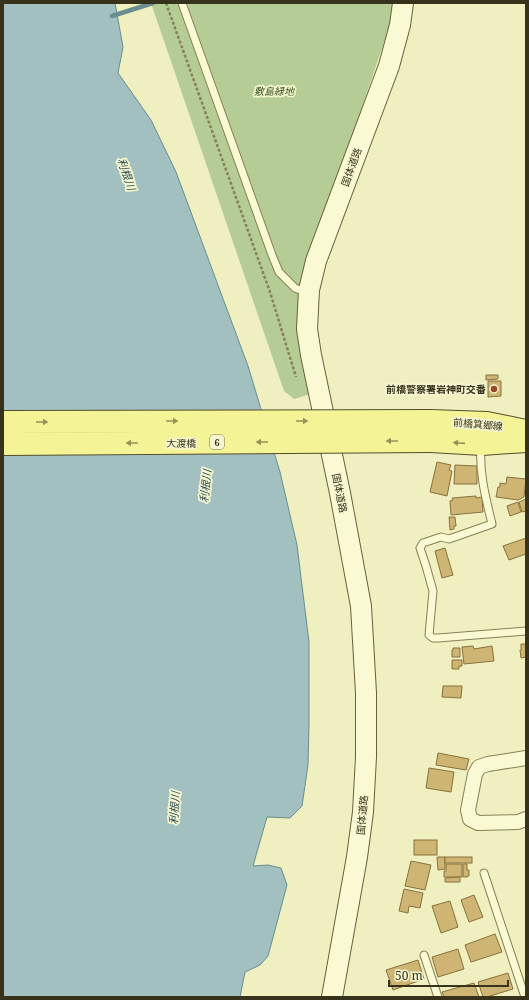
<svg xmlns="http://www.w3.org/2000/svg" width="529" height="1000" font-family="'Noto Serif','Noto Sans JP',serif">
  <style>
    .green { fill: #b5cd94 }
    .water { fill: #a3c0c1; stroke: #6a8d8f }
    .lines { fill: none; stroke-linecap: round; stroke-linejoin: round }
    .stream { stroke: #6a8d8f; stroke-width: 4.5 }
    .building { fill: #ceb574; stroke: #88723d }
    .lane-casing { stroke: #888057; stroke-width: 9 }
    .street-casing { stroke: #888057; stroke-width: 16 }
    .secondary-casing { stroke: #6a613b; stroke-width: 22 }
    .primary-casing { stroke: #564c2c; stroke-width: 24 }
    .path { stroke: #888057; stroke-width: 2.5; stroke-dasharray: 3 2; stroke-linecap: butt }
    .lane { stroke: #f9fad3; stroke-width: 7 }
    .street { stroke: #f9fad3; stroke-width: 14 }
    .secondary { stroke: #f9fad3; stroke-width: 20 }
    .primary { stroke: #f4f396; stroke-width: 22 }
    .primary-bridge-casing { stroke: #564c2c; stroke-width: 24; stroke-linecap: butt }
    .primary-bridge { stroke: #f4f396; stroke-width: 22 }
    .oneway { fill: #969259 }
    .poi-dot { fill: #994826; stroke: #f5f6cf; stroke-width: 1.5 }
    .labels { text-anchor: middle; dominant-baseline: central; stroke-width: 3.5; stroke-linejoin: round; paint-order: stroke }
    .shield { fill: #f5f6cf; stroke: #706d52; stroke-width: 1 }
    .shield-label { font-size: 9px; font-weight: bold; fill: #37321c }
    .park-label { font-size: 10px; font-style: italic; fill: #385422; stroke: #f5f6cf }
    .street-label { font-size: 10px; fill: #37321c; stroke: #f5f6cf }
    .poi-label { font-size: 10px; font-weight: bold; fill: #37321c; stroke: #f5f6cf; text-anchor: end }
    .water-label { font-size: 11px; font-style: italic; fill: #2b4d58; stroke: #f5f6cf }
  </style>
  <rect width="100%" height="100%" fill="#efefc0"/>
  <path class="green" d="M151,3H394L391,22L312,254L311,394L294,399L284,391Z"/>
  <path class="water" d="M3,3H115L123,47L118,73L151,120L176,172L248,366L280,472L297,545L309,642V724L308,765L302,806L290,818L267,817L253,866L268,865L281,868L287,885L268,956L260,965L245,972L240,997H3Z"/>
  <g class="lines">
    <path class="stream" d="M112,16L153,3"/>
  </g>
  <g class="building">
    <path d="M486,375H498V379L486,380Z"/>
    <path d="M488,381H501V396L488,397Z"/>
    <path d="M437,462L451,465L449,470L452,471L447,496L430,492Z"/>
    <path d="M455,465L477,466V484H454Z"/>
    <path d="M507,477L526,479L524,497L518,500L496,497L498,487H500V483L506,484Z"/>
    <path d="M476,496V498L482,497L483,512L451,515L450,501L453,500L452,498Z"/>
    <path d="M526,499V511L522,512L519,502Z"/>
    <path d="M518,502L521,512L510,516L507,506Z"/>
    <path d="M449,517H455L456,526H454V529L450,530Z"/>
    <path d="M526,538V554L509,560L503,546Z"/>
    <path d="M445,548L453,575L442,578L435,551Z"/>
    <path d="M521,644H526V657L521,658L520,650H521Z"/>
    <path d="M473,646L474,649L492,646L494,661L464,664L462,647Z"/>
    <path d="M453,648H460V657H452V650H453Z"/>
    <path d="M452,660H462V666H459V669H452Z"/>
    <path d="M443,686H462L461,698L442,697Z"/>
    <path d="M438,753L469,759L466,770L436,765Z"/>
    <path d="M429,768L454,772L451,792L426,788Z"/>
    <rect x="414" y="840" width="23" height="15"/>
    <path d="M437,857H445V869L438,870Z"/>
    <rect x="445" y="857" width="27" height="6"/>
    <path d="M411,861L431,865L425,890L405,886Z"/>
    <path d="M446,864H462V877H444V871H446Z"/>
    <path d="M463,864H467V870H469V876H467V877H463Z"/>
    <path d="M460,877V882H445V878Z"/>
    <path d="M404,889L423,893L420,908L409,906L408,913L399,911Z"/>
    <path d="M474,895L483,917L469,922L461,900Z"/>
    <path d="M450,901L458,927L441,933L432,906Z"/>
    <path d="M495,934L502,952L471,962L465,945Z"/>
    <path d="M458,949L464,969L438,977L432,957Z"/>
    <path d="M418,960L424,979L393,990L386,970Z"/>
    <path d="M508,973L513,989L487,997H483L478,982Z"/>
    <path d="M474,983L479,997H444L442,992Z"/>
  </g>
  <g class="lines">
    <g class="lane-casing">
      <g id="lane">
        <path d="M182,3L272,255L279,272L295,288L300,290H307"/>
        <path d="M481,447C479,473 486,499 492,524L449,539L441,537L423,543L420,548L426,566L433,591L429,635L433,638H438L526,631"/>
        <path d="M484,873L525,997"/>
        <path d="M424,955L438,997"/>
      </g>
    </g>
    <g class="street-casing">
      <path id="street" d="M526,758L488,764L479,767L475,774L468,810L470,819L478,823L518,822L526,819"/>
    </g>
    <g class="secondary-casing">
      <path id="secondary" d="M332,997L357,857L363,812L366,757V693L361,606L340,493L311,355L307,329L309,290L316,261L389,66L400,25L403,3"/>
    </g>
    <g class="primary-casing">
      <g id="primary">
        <path d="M430,421L487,423L526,431"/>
        <path d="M431,441L482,444L526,441"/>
      </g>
    </g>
    <path class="path" d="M166,3L270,292L296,377"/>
    <use href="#lane" class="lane"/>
    <use href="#street" class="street"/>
    <use href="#secondary" class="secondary"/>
    <use href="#primary" class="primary"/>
    <g class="primary-bridge-casing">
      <g id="primary-bridge">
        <path d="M3,422L430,421"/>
        <path d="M3,444L431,441"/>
      </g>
    </g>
    <use href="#primary-bridge" class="primary-bridge"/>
  </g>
  <defs><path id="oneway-solid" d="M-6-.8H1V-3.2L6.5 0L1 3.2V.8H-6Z"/></defs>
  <g class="oneway">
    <use href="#oneway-solid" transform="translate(172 421)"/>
    <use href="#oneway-solid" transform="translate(302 421)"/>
    <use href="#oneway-solid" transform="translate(42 422)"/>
    <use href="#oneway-solid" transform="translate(392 441) rotate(180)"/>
    <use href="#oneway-solid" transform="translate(262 442) rotate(180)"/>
    <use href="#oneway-solid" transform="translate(132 443) rotate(180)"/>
    <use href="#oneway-solid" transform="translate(459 443) rotate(-176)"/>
  </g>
  <circle class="poi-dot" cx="494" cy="389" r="4"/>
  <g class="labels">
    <rect class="shield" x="210" y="435" width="14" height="14" rx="3"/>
    <g class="shield-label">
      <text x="217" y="442">6</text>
    </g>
    <g class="park-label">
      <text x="274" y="91">敷島緑地</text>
    </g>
    <g class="street-label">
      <text transform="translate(351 167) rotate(-70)">国体道路</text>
      <text transform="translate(478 424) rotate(5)">前橋箕郷線</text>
      <text x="181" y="443">大渡橋</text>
      <text transform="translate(340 493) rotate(79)">国体道路</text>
      <text transform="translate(362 815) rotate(-85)">国体道路</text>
    </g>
    <g class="poi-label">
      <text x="486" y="389">前橋警察署岩神町交番</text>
    </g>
    <g class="water-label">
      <text transform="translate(127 174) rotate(71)">利根川</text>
      <text transform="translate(205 486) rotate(-84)">利根川</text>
      <text transform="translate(174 808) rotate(-86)">利根川</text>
    </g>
  </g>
  <rect width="529" height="1000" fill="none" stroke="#37321c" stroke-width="8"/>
  <path d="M389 980v6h119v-6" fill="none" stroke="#37321c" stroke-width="2"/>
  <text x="395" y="980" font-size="12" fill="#37321c" stroke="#f5f6cf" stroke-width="3" paint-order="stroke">50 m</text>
</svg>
